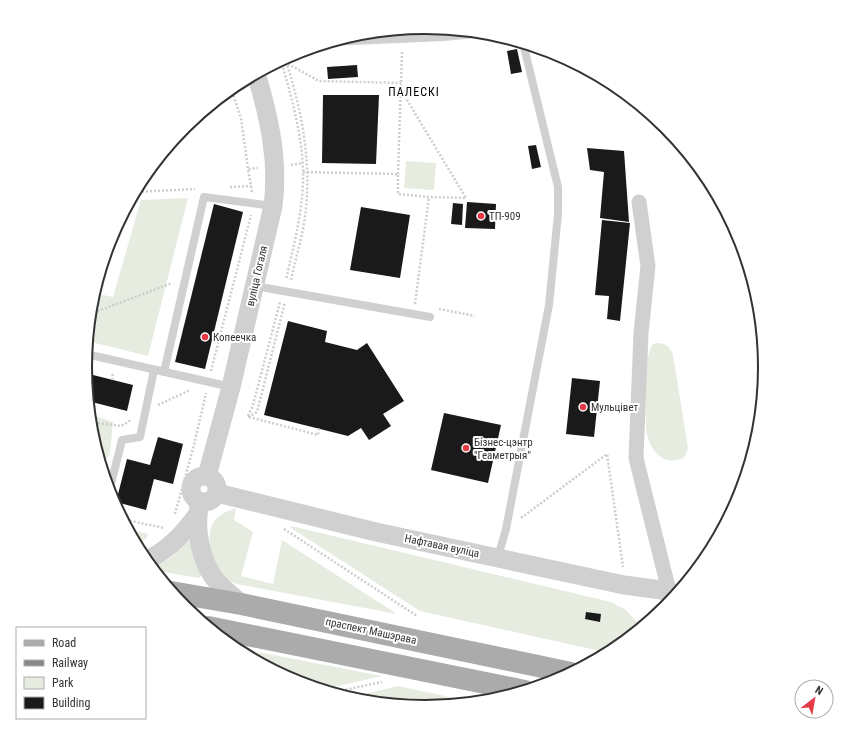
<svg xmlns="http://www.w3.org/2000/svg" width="850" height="735" font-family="'Roboto Condensed',sans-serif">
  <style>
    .green { fill: #e6ecdf }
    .building { fill: #1a1a1a }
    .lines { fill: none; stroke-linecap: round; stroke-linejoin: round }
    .path { stroke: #cdcdcd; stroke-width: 2.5; stroke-dasharray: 2 2; stroke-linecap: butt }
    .service { stroke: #d0d0d0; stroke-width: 8 }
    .minor { stroke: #d0d0d0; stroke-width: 15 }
    .tertiary { stroke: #d0d0d0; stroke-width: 19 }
    .primary { stroke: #ababab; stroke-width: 22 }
    .rail { stroke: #888; stroke-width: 3; stroke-dasharray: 4 3; stroke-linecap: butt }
    .poi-dot { fill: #e63946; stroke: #fff; stroke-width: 1.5 }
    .labels { text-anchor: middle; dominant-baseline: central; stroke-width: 4; stroke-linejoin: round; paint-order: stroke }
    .poi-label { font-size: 11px; fill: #333; stroke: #fff; text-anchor: start }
    .street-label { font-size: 11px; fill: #333; stroke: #fff }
    .neighbourhood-label { font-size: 12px; letter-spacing: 1px; fill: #000; stroke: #fff }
    .rim { fill: none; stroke: #333; stroke-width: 2 }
  </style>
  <rect width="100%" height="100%" fill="#fff"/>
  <g class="green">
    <path d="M406,161L436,163L434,190L404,188Z"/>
    <path d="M188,198L148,356L87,341L93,293L113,297L141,200Z"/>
    <path d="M657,343C666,343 670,347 673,355L688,448L684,458C662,467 650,451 646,430L645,374L646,362L652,345Z"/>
    <path d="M89,414L113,422L110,453L101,468L91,434Z"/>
    <path d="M236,508L234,520L253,532L241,576L273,584L282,540L397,614L237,584C233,582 229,581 225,578C212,567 202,532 217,518C222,513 230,510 236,508Z"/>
    <path d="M291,526L611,602L626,610L642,628L631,636L624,633L620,646L609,653L420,611L291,528Z"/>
    <path d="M127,529L148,534L146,539L135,544Z"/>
    <path d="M191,540L202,575L199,578L157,571L155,568L173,556L186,542Z"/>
    <path d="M232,647L382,676L320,690L294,682Z"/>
    <path d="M398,686L478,703C435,707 390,711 348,698Z"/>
  </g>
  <g class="building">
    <path d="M517,49L522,72L511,74L507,51Z"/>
    <path d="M357,65L358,77L328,79L327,67Z"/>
    <path d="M323,95H379L376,164L322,163Z"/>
    <path d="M536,145L541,167L532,169L528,146Z"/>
    <path d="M587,148L624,151L629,222L600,218L604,172L590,170Z"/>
    <path d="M467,202L496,204L495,229L465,228Z"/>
    <path d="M453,203L463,204L462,225L451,224Z"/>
    <path d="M214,204L243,212L205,369L175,362Z"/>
    <path d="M361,207L410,215L400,278L350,270Z"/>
    <path d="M602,220L630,223L620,321L607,319L609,296L595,295Z"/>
    <path d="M288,321L327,331L325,342L357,350L367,343L404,401L383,414L391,426L369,440L361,428L348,436L264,415Z"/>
    <path d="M85,373L133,385L127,411L88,401Z"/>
    <path d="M572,378L600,381L594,437L566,434Z"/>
    <path d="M444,413L501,425L488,483L431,470Z"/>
    <path d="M158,437L183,444L173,484L154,479L146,510L116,502L127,459L150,465Z"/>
    <path d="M586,612L601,614L600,622L585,619Z"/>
  </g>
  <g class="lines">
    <g class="path">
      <path d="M285,58C301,108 311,156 306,208C304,232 296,256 291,280"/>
      <path d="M281,60C291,96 302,133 303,171C304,208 294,244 286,280"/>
      <path d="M281,60L319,81L401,83"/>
      <path d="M231,88L241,118L248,169"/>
      <path d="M291,165L303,163"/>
      <path d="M303,172L398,174V194L429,197L466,198L401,90"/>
      <path d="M398,174L402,51"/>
      <path d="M230,187L251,186"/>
      <path d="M134,192L195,189"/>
      <path d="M252,192L248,169L258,168"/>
      <path d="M99,276L104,277L117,224"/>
      <path d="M102,286L104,277"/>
      <path d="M415,304L429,197"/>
      <path d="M439,309L475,316"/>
      <path d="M90,314L172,283"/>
      <path d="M211,371L251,215"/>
      <path d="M112,380L113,372"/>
      <path d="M158,405L190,390"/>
      <path d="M248,416L253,405L280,302"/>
      <path d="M248,417L257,412L285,302"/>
      <path d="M249,417L318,435L319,428"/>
      <path d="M90,422L121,426L131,420"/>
      <path d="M175,514L194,445L206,393"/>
      <path d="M521,518L607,454L623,567"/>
      <path d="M122,519L164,528"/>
      <path d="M284,529L417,616"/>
      <path d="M330,693L382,682"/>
    </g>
    <g class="service">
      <path d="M330,42L444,37L485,33"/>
      <path d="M255,286L430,317"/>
      <path d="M86,354L231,387"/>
      <path d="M164,372L204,197L273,206"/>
      <path d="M109,492L122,440L140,437L154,370"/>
      <path d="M498,557L506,529L549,305L558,214V187L523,43"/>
    </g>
    <path class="minor" d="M639,202L648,266L641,333L636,458L669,591"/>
    <g class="tertiary">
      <circle cx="204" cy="489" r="13"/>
      <path d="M207,476L231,387L273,206C279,160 269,117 256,73"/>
      <path d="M217,493L376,532L624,585L669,591L671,602"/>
      <path d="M200,503C194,527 200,563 218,583C225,590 234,597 241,604"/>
      <path d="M146,561C168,550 183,535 197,515"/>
    </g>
    <g class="primary">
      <path d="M171,592L241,604L571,673"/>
      <path d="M208,627L525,691"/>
    </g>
    <path class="rail" d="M753,282L763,393"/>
  </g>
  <g class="poi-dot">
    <circle cx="481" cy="216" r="4"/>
    <circle cx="205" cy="337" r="4"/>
    <circle cx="583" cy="407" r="4"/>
    <circle cx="466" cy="448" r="4"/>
  </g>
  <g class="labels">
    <g class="poi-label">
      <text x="489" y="216">ТП-909</text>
      <text x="213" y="337">Копеечка</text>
      <text x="591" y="407">Мульцівет</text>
      <text x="474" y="442">Бізнес-цэнтр<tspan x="474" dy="13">"Геаметрыя"</tspan></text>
    </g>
    <g class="street-label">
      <text transform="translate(257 276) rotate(-77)">вуліца Гогаля</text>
      <text transform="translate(442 546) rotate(12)">Нафтавая вуліца</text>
      <text transform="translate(371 631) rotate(12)">праспект Машэрава</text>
    </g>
    <g class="neighbourhood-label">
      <text x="414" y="92">ПАЛЕСКІ</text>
    </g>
  </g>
  <path d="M0 0H850V735H0ZM92 367a333 333 0 1 1 666 0a333 333 0 1 1-666 0Z" fill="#fff" fill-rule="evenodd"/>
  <path class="rim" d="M92 367a333 333 0 1 1 666 0a333 333 0 1 1-666 0Z"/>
  <rect x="16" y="627" width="130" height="92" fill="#ffffff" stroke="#adadad"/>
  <rect x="24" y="640" width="20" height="6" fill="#ababab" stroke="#adadad"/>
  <text x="52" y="647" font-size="12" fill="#333333">Road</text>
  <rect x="24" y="660" width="20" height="6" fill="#888888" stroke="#adadad"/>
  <text x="52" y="667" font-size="12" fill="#333333">Railway</text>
  <rect x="24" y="677" width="20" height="12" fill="#e6ecdf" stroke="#adadad"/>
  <text x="52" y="687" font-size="12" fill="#333333">Park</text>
  <rect x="24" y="697" width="20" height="12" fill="#1a1a1a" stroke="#adadad"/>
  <text x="52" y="707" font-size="12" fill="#333333">Building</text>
  <g transform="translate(814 699) rotate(31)"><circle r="19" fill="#ffffff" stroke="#adadad"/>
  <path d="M0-3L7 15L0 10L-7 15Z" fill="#e63946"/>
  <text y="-6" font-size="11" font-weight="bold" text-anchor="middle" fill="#333333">N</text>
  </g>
</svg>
